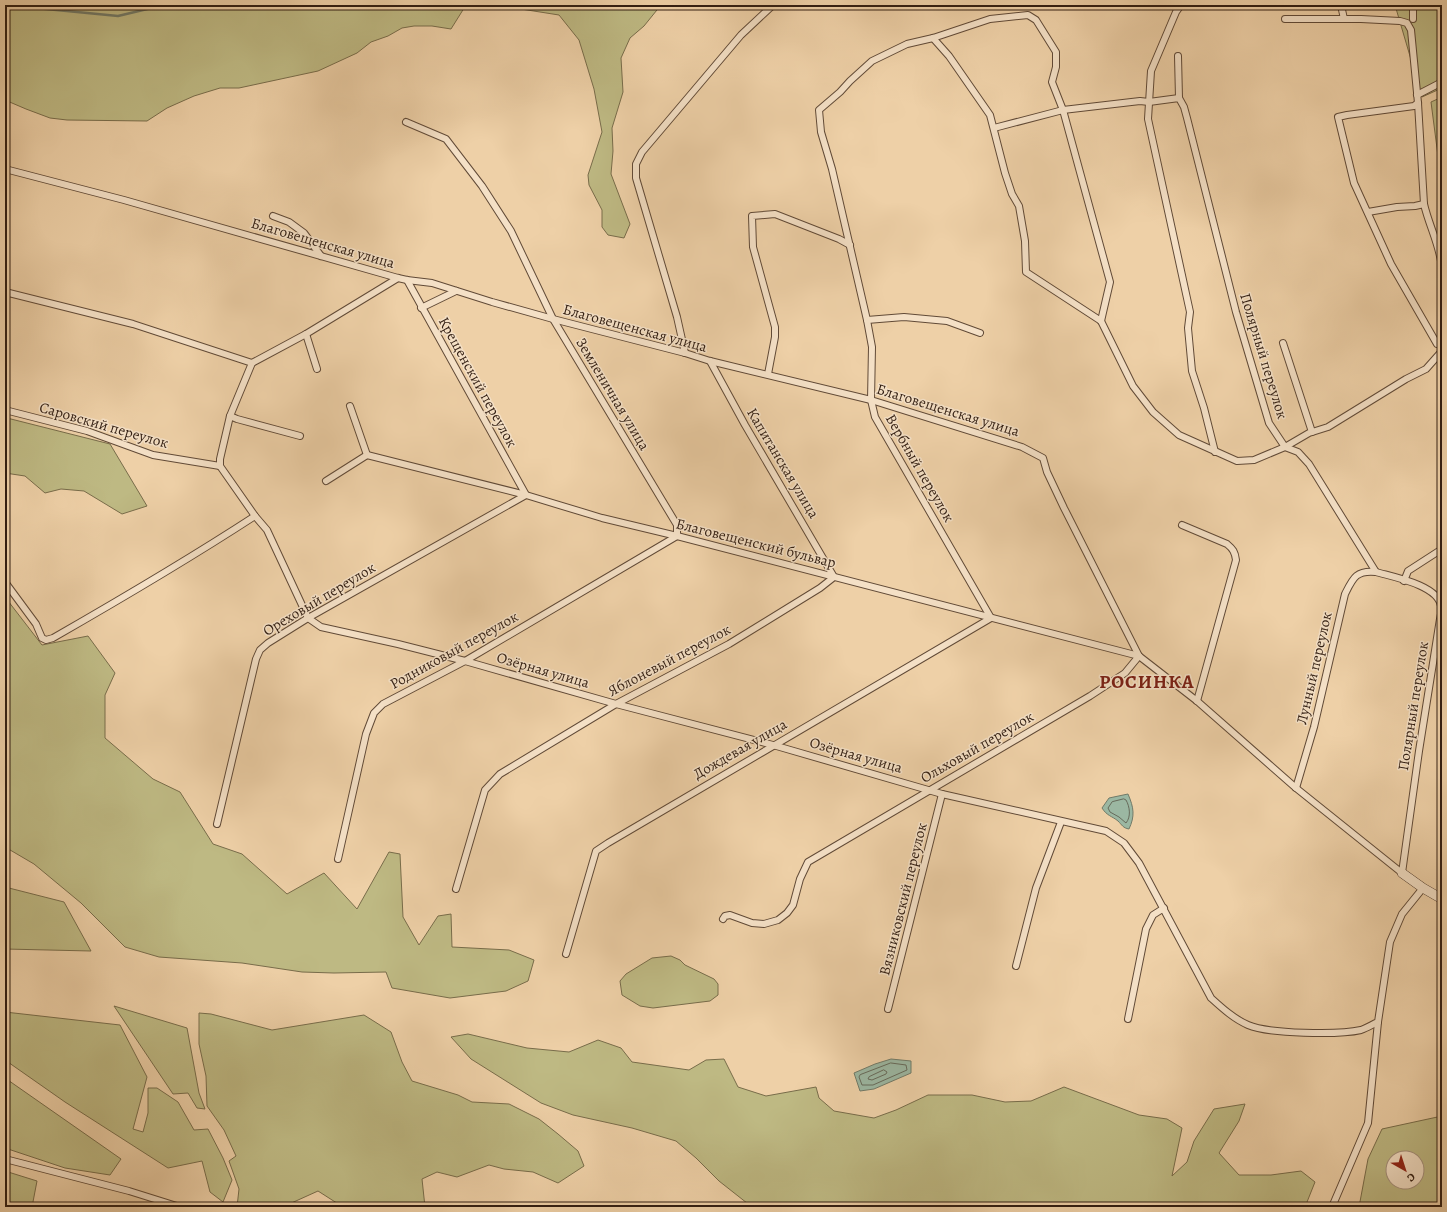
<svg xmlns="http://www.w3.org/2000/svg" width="1447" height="1212" font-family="Alegreya,serif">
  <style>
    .green { fill: #beb983; stroke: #786c4a; fill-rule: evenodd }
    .water { fill: #9bb7a2; stroke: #717a68 }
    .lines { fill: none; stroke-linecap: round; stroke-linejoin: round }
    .shore { stroke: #666a5a; stroke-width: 1 }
    .stream { stroke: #717a68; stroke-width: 2.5 }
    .street-casing { stroke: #614a37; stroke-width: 8 }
    .secondary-casing { stroke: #321e12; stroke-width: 10 }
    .street { stroke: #f4e0c6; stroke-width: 6 }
    .secondary { stroke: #f4e0c6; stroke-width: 9 }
    .labels { text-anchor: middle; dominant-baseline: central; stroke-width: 3; stroke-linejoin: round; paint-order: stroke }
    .street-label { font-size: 15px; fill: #321e12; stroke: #f4e0c6 }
    .district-label { font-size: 19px; font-weight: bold; letter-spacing: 1px; fill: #7a1f14; stroke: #f4e0c6 }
  </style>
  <rect width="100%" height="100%" fill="#eed0a7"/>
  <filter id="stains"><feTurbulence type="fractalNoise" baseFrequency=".005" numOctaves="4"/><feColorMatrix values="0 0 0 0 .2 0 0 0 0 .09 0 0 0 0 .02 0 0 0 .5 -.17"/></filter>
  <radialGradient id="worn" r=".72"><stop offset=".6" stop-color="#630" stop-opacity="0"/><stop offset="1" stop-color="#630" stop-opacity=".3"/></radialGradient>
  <g class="green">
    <path d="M5,5H466L451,29L432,26H414L402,28L388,36L371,42L357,53L318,71L239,88H220L194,96L167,108L147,121L67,120L50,118L26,109L5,100Z"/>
    <path d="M517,5H661L644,26L630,38L621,58L623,92L612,128L613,151L611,174L630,224L624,238L608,235L602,227V210L589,185L588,175L602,132L594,89L579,40L559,15L521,9Z"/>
    <path d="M1395,5H1442V88L1422,97Z"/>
    <path d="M1442,97V187L1431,102Z"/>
    <path d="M7,418L110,444L147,506L122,514L84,491L61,489L45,493L25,476L5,473V420Z"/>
    <path d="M5,597L42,645L88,636L115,673L105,695V738L153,779L180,792L213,844L242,854L287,894L324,873L357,909L389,852L400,854L403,917L419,945L438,916L451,914L452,947L509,950L534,960L528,981L506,991L450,998L392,988L386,972L334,973L302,972L242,963L159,957L125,947L81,903L34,864L5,847Z"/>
    <path d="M5,887L64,902L91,951L5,949Z"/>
    <path d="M671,956L680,960L685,965L714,979L718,984V995L710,1001L653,1008L640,1006L622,995L620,981L626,974L652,958Z"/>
    <path d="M114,1006L187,1028L199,1093L205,1109L197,1108L188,1093L173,1094Z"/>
    <path d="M5,1012L120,1025L147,1077L133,1129L143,1132L148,1113V1088H157L178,1102L194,1130L208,1129L223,1158L232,1180L223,1202L210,1192L202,1161L168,1168L65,1102L5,1060Z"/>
    <path d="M199,1013L211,1014L272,1030L364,1015L391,1032L402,1062L412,1081L458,1095L472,1102L509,1104L539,1119L558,1134L578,1151L584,1166L558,1183L533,1172L504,1169L489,1165L457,1177L437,1172L422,1179L425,1207H343L318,1191L287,1205L286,1207H237L239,1189L229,1161L236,1156L224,1130L207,1106L206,1076L199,1044Z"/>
    <path d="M468,1034L527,1048L569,1052L598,1040L621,1048L632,1062L689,1070L706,1060L724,1059L738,1087L766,1096L816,1087L819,1098L834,1111L874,1118L896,1110L928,1095H972L1005,1102L1031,1101L1064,1087L1139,1115L1167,1119L1182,1128L1172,1176L1187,1162L1194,1141L1214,1109L1245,1104L1239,1121L1219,1153L1239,1175H1271L1301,1171L1315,1182L1305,1207H752L719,1181L696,1158L676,1141L632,1128L573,1115L541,1103L471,1059L451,1037Z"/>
    <path d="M5,1078L121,1159L110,1175L65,1168L5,1148Z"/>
    <path d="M1442,1116V1207H1359L1368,1159L1382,1129ZM1393,1158H1417V1182H1393Z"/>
    <path d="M5,1171L37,1181L32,1207H5Z"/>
  </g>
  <g class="water">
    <path d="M1128,794C1134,808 1135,816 1129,829C1123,828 1122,825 1118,821C1112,816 1107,816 1102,808L1109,798Z"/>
    <path d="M891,1059L911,1061V1073L874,1089L860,1091L854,1073L875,1064Z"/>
  </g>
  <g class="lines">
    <g class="shore">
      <path d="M1124,799L1126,800C1130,807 1131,817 1126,823L1119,817L1110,812L1108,808L1112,802Z"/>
      <path d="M891,1063L906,1065L907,1070L873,1085H862L859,1077L860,1075Z"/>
      <path d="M884,1070L887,1072L886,1074L872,1080L868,1079L869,1077Z"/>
    </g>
    <path class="stream" d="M5,5L118,16L164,5"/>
    <g class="street-casing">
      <g id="street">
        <path d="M1181,5L1176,12L1151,71L1148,119L1190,312L1188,328L1192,371L1204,408L1215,452"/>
        <path d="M1341,5L1344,19"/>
        <path d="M1285,19H1361L1400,21L1407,23L1411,30L1418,103L1424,204C1429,226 1440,245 1442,268"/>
        <path d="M1413,19V5"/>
        <path d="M933,38L949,56L990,115L1005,173L1012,194L1019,206L1025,241L1026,272L1101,321L1133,386L1153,412L1179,435L1237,461L1254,460L1285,447L1309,433L1328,427L1406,379L1426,369L1442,351"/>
        <path d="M1178,56L1179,98"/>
        <path d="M1417,95L1442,82"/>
        <path d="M1418,103L1414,106L1347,115L1338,117L1354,183L1391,264L1437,344L1442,343"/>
        <path d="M994,128L1063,110L1140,101L1149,102L1179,98L1184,107L1187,118L1236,312L1269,423L1285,447L1298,452L1309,464L1376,572C1393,577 1438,585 1441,606C1442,610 1441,615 1440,619L1419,751L1402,873"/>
        <path d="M5,169L124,200L398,278L407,280L432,283L492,302L553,319L685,353L710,361L871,400L1022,447L1043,458L1047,472L1064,508L1139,656"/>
        <path d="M1368,212L1397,207L1415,206L1424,204"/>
        <path d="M273,216L289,222L304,233L321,256"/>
        <path d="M5,292L133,324L252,363"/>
        <path d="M421,308L456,291"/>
        <path d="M867,320L904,317L947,321L980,333"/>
        <path d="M306,334L317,369"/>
        <path d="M1283,343L1312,432"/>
        <path d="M685,353L677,317L636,178V164L642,152L741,35L773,5"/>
        <path d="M768,374L775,337V327L753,247L752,216L775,214L839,239L850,245"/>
        <path d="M350,406L367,455"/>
        <path d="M5,410L87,431L153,455L220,466"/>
        <path d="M230,416L237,419L300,436"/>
        <path d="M367,455L526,495L602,518L677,536L1139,656L1197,701L1296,788L1402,873"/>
        <path d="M220,466L255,516L267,530L308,618L321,627L398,644L465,661L616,704L773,745L942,794L1106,831L1124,843L1139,863L1211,998C1222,1008 1234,1019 1248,1025C1269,1034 1339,1035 1361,1030C1367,1028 1373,1024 1378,1022L1390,942L1402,914L1423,888"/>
        <path d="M220,466V459L230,416L252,363L306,334L398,278"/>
        <path d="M326,481L367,455"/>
        <path d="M1182,525L1227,544C1233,549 1235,552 1236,560L1197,701"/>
        <path d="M1404,581L1408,571L1442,549"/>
        <path d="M5,582L36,624L42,638L46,640L53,638C121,599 189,559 255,516"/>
        <path d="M1296,788L1314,727L1345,594C1353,578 1356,570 1376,572"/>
        <path d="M217,824L256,659L260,650L268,643L308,618L526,495L407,280"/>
        <path d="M338,859L366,734L374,713L383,704L465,661L677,536V525L553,319L511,231L482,186L446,139L406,122"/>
        <path d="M456,889L485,790L500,774L616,704L729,644L820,588L834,577L745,425L710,361"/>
        <path d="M723,919L725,916L730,915L752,923L764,924L778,920L787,913L793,905L800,879L808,862L1090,696L1125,673L1139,656"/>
        <path d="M566,954L596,851L608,843L991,618L875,417L871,400L872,347L867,320L832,169L821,132L819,110L840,92L850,81L872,61L907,44L933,38L990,19L1028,15L1036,20L1056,52V67L1052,82L1063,110L1110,282L1101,321"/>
        <path d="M1016,966L1036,888L1061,822"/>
        <path d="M888,1009L942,794"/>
        <path d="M1128,1019L1146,929L1153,915L1164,908"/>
        <path d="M5,1159L129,1191L180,1207"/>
        <path d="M1332,1207L1368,1123L1378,1022"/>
      </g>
    </g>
    <g class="secondary-casing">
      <path id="secondary" d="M1402,873L1423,888L1442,899"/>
    </g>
    <use href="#street" class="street"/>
    <use href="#secondary" class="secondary"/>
  </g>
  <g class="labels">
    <g class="street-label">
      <text transform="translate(323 243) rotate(16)">Благовещенская улица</text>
      <text transform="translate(635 328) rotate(15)">Благовещенская улица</text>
      <text transform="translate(1264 356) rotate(73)">Полярный переулок</text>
      <text transform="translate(478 382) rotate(61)">Крещенский переулок</text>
      <text transform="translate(613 394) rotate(59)">Земленичная улица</text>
      <text transform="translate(948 410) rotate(17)">Благовещенская улица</text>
      <text transform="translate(104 425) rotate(16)">Саровский переулок</text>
      <text transform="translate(783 463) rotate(59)">Капитанская улица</text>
      <text transform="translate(920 468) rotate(60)">Вербный переулок</text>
      <text transform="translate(756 543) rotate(14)">Благовещенский бульвар</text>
      <text transform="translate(319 599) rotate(-31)">Ореховый переулок</text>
      <text transform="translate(454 650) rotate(-29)">Родниковый переулок</text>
      <text transform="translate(669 660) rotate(-28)">Яблоневый переулок</text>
      <text transform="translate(1314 668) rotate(-77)">Лунный переулок</text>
      <text transform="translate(543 670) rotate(16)">Озёрная улица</text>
      <text transform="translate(1413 706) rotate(-81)">Полярный переулок</text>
      <text transform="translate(977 747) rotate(-30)">Ольховый переулок</text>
      <text transform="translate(740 749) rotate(-30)">Дождевая улица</text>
      <text transform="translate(856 755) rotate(16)">Озёрная улица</text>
      <text transform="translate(903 899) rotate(-76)">Вязниковский переулок</text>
    </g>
    <g class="district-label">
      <text x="1147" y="682">РОСИНКА</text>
    </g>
  </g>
  <rect width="1447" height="1212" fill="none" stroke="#eed0a7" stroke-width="20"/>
  <rect x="6" y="6" width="1435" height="1200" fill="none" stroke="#321e12" stroke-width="2"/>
  <rect x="10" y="10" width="1427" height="1192" fill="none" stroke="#321e12"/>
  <g transform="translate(1405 1170) rotate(141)"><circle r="19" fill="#f4e0c6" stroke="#a6927e"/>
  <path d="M0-3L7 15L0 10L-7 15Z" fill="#8f2418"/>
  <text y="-6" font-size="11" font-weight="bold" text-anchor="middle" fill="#321e12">С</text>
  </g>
  <rect width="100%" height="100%" filter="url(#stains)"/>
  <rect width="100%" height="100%" fill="url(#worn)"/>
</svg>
